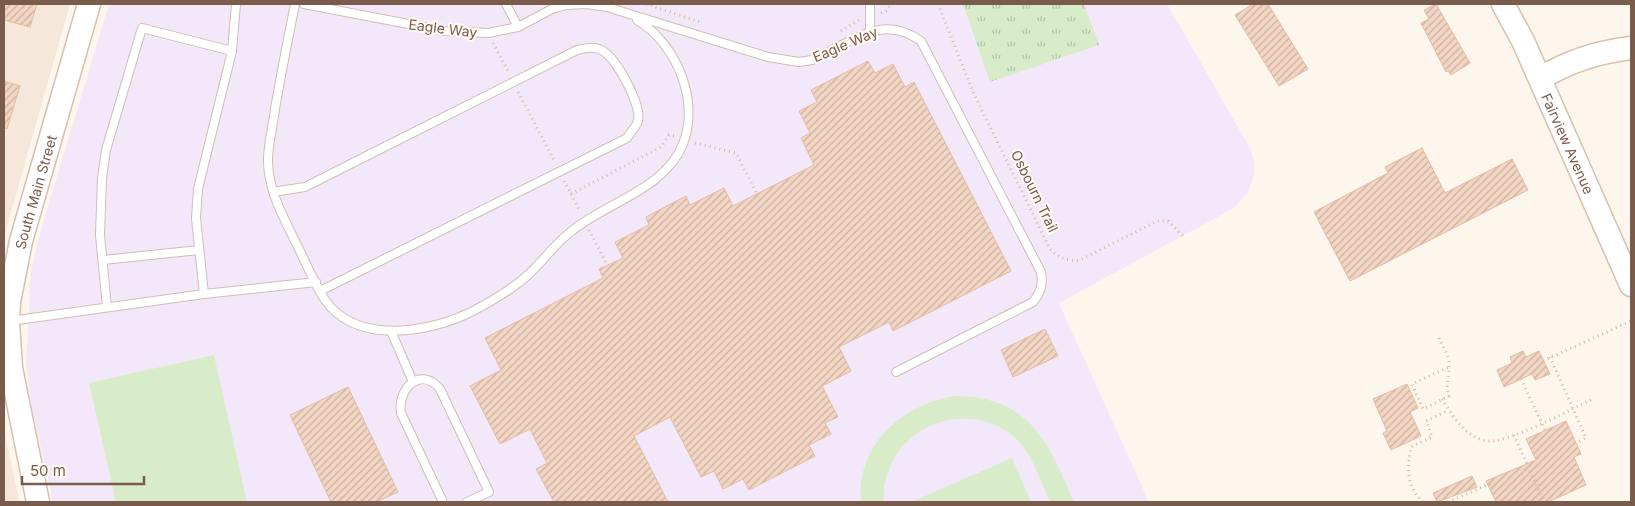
<svg xmlns="http://www.w3.org/2000/svg" width="1635" height="506" font-family="Inter,sans-serif">
  <style>
    .residential { fill: #f5e8da }
    .education { fill: #f3e8fa }
    .green { fill: #d8ecc9 }
    .park { fill: url(#park-tufts) }
    .building { fill: url(#building-hatch); stroke: #e6bba3 }
    .lines { fill: none; stroke-linecap: round; stroke-linejoin: round }
    .lane-casing { stroke: #d1beb0; stroke-width: 10 }
    .secondary-casing { stroke: #d6c0b0; stroke-width: 25 }
    .path { stroke: #d9b8a5; stroke-width: 3; stroke-dasharray: 1 4; stroke-linecap: butt }
    .lane { stroke: #fff; stroke-width: 8 }
    .secondary { stroke: #fff; stroke-width: 22 }
    .labels { text-anchor: middle; dominant-baseline: central; stroke-width: 4; stroke-linejoin: round; paint-order: stroke }
    .street-label { font-size: 14px; fill: #7a5c4d; stroke: #fffaf3 }
  </style>
  <defs>
    <pattern id="park-tufts" width="24" height="20" patternUnits="userSpaceOnUse" patternTransform="scale(1.25)"><rect width="24" height="20" fill="#d8ecc9"/><path d="M3 7l-1-3M5 7V3M7 7l1-3M15 17l-1-3M17 17v-4M19 17l1-3" fill="none" stroke="#b4c2a5"/></pattern>
    <pattern id="building-hatch" width="6" height="6" patternUnits="userSpaceOnUse" patternTransform="scale(1.25)"><rect width="6" height="6" fill="#f3d5c3"/><path d="M-1 1l2-2M0 6l6-6M5 7l2-2" fill="none" stroke="#cab0a1"/></pattern>
  </defs>
  <rect width="100%" height="100%" fill="#fdf6ec"/>
  <g class="residential">
    <path d="M4,4H70L4,237Z"/>
    <path d="M4,430L17,490L20,502H4Z"/>
  </g>
  <path class="education" d="M109,4H1167L1250,148L1254,160V176L1248,192L1234,208L1059,303L1149,502H53L32,409L26,366L31,271L40,233Z"/>
  <g class="green">
    <path d="M214,355L247,502H116L89,383Z"/>
    <path d="M956,396C1031,397 1048,443 1074,502H1050C1040,480 1032,452 1013,436C973,403 911,419 891,465C886,477 882,490 884,502H861C856,445 903,403 956,396Z"/>
    <path d="M1012,458L1031,502H911Z"/>
  </g>
  <path class="park" d="M963,4H1084L1099,45L990,82Z"/>
  <g class="building">
    <path d="M4,4H37L30,27L4,20Z"/>
    <path d="M1253,4H1268L1308,69L1279,86L1235,15Z"/>
    <path d="M1436,4L1470,63L1451,75L1448,71L1446,72L1421,23L1429,19L1424,10Z"/>
    <path d="M868,61L875,73L893,64L905,87L914,82L1011,271L893,331L889,322L839,347L851,371L822,386L838,417L825,423L831,434L809,445L815,456L749,490L743,479L723,489L714,471L701,477L670,417L634,436L668,502H554L536,469L547,463L530,429L500,444L470,386L501,370L485,338L603,278L599,269L623,258L615,242L649,225L646,217L686,196L690,205L724,188L733,206L814,165L801,138L810,133L799,111L817,102L811,90Z"/>
    <path d="M4,81L20,86L7,129L4,128Z"/>
    <path d="M1422,148L1445,193L1512,159L1528,190L1350,281L1314,212L1388,173L1385,167Z"/>
    <path d="M1045,329L1058,356L1013,377L1001,350Z"/>
    <path d="M1523,351L1526,357L1539,351L1550,374L1535,380L1532,374L1504,387L1497,370L1512,363L1510,357Z"/>
    <path d="M1407,384L1418,408L1410,412L1421,436L1391,450L1383,433L1387,431L1373,399Z"/>
    <path d="M348,387L398,492L376,502H331L290,415Z"/>
    <path d="M1566,421L1581,454L1574,457L1586,485L1548,502H1496L1486,481L1536,460L1526,439Z"/>
    <path d="M1472,476L1477,487L1437,502L1433,493Z"/>
  </g>
  <g class="lines">
    <g class="lane-casing">
      <g id="lane">
        <path d="M295,4C288,39 281,74 275,109C273,125 269,141 268,157C267,188 282,214 295,241C305,260 313,282 325,300C357,346 432,332 473,311C492,301 513,289 529,274C544,260 556,242 573,230C608,202 665,189 683,144C700,100 676,43 637,20"/>
        <path d="M304,4L445,31L488,33L518,27L552,9L566,5L587,4L607,7L768,57L799,62L812,60C851,44 880,12 921,41L1041,272C1043,285 1041,292 1033,302L896,372"/>
        <path d="M506,4L518,27"/>
        <path d="M870,4V32"/>
        <path d="M273,192L305,187L577,50C586,48 595,46 603,51C617,59 642,106 638,121C636,127 630,133 627,138L320,291"/>
        <path d="M103,260L199,250"/>
        <path d="M204,294L196,218L198,189L232,51L236,4"/>
        <path d="M107,307L100,235L102,178L106,150L142,28L232,51"/>
        <path d="M10,321L204,294L316,282"/>
        <path d="M391,331L413,382"/>
        <path d="M443,502L401,413C397,388 421,366 440,389L489,492L467,502"/>
      </g>
    </g>
    <g class="secondary-casing">
      <g id="secondary">
        <path id="s1" d="M1503,4L1523,41L1631,285"/>
        <path d="M1540,79C1568,61 1598,52 1631,48"/>
        <path id="s2" d="M38,502L11,368L8,322L9,302L21,241L89,4"/>
      </g>
    </g>
    <g class="path">
      <path d="M646,4L700,22"/>
      <path d="M938,4L973,92L1050,249C1059,259 1067,261 1080,260L1157,221H1168L1183,236"/>
      <path d="M881,13L886,11L891,4"/>
      <path d="M841,31L859,20"/>
      <path d="M493,43L509,73"/>
      <path d="M518,92L555,162"/>
      <path d="M695,143L736,153L757,194"/>
      <path d="M564,181L580,211"/>
      <path d="M571,194L661,147L669,135L675,136"/>
      <path d="M589,230L607,265"/>
      <path d="M1439,338C1442,346 1449,355 1449,364C1450,375 1445,384 1449,396L1423,409L1412,384L1449,367"/>
      <path d="M1550,357L1586,438L1576,443"/>
      <path d="M1543,361L1631,321"/>
      <path d="M1521,379L1545,430"/>
      <path d="M1442,399C1453,416 1464,436 1486,441C1506,445 1572,408 1594,399"/>
      <path d="M1514,435L1527,464"/>
      <path d="M1530,471L1544,502"/>
      <path d="M1423,502C1406,486 1407,469 1411,447L1432,437L1426,421L1449,410"/>
      <path d="M1448,502L1494,482"/>
    </g>
    <use href="#lane" class="lane"/>
    <use href="#secondary" class="secondary"/>
  </g>
  <g class="labels">
    <g class="street-label">
      <text transform="translate(443 28) rotate(7)">Eagle Way</text>
      <text transform="translate(845 44) rotate(-23)">Eagle Way</text>
      <text stroke="none"><textPath href="#s1" startOffset="154">Fairview Avenue</textPath></text>
      <text transform="translate(1035 191) rotate(64)">Osbourn Trail</text>
      <text stroke="none"><textPath href="#s2" startOffset="316">South Main Street</textPath></text>
    </g>
  </g>
  <rect width="1635" height="506" fill="none" stroke="#7a5c4d" stroke-width="10"/>
  <path d="M22 476v8h122v-8" fill="none" stroke="#7a5c4d" stroke-width="2.5"/>
  <text x="30" y="476" font-size="15" fill="#7a5c4d" stroke="#fffaf3" stroke-width="4" paint-order="stroke">50 m</text>
</svg>
